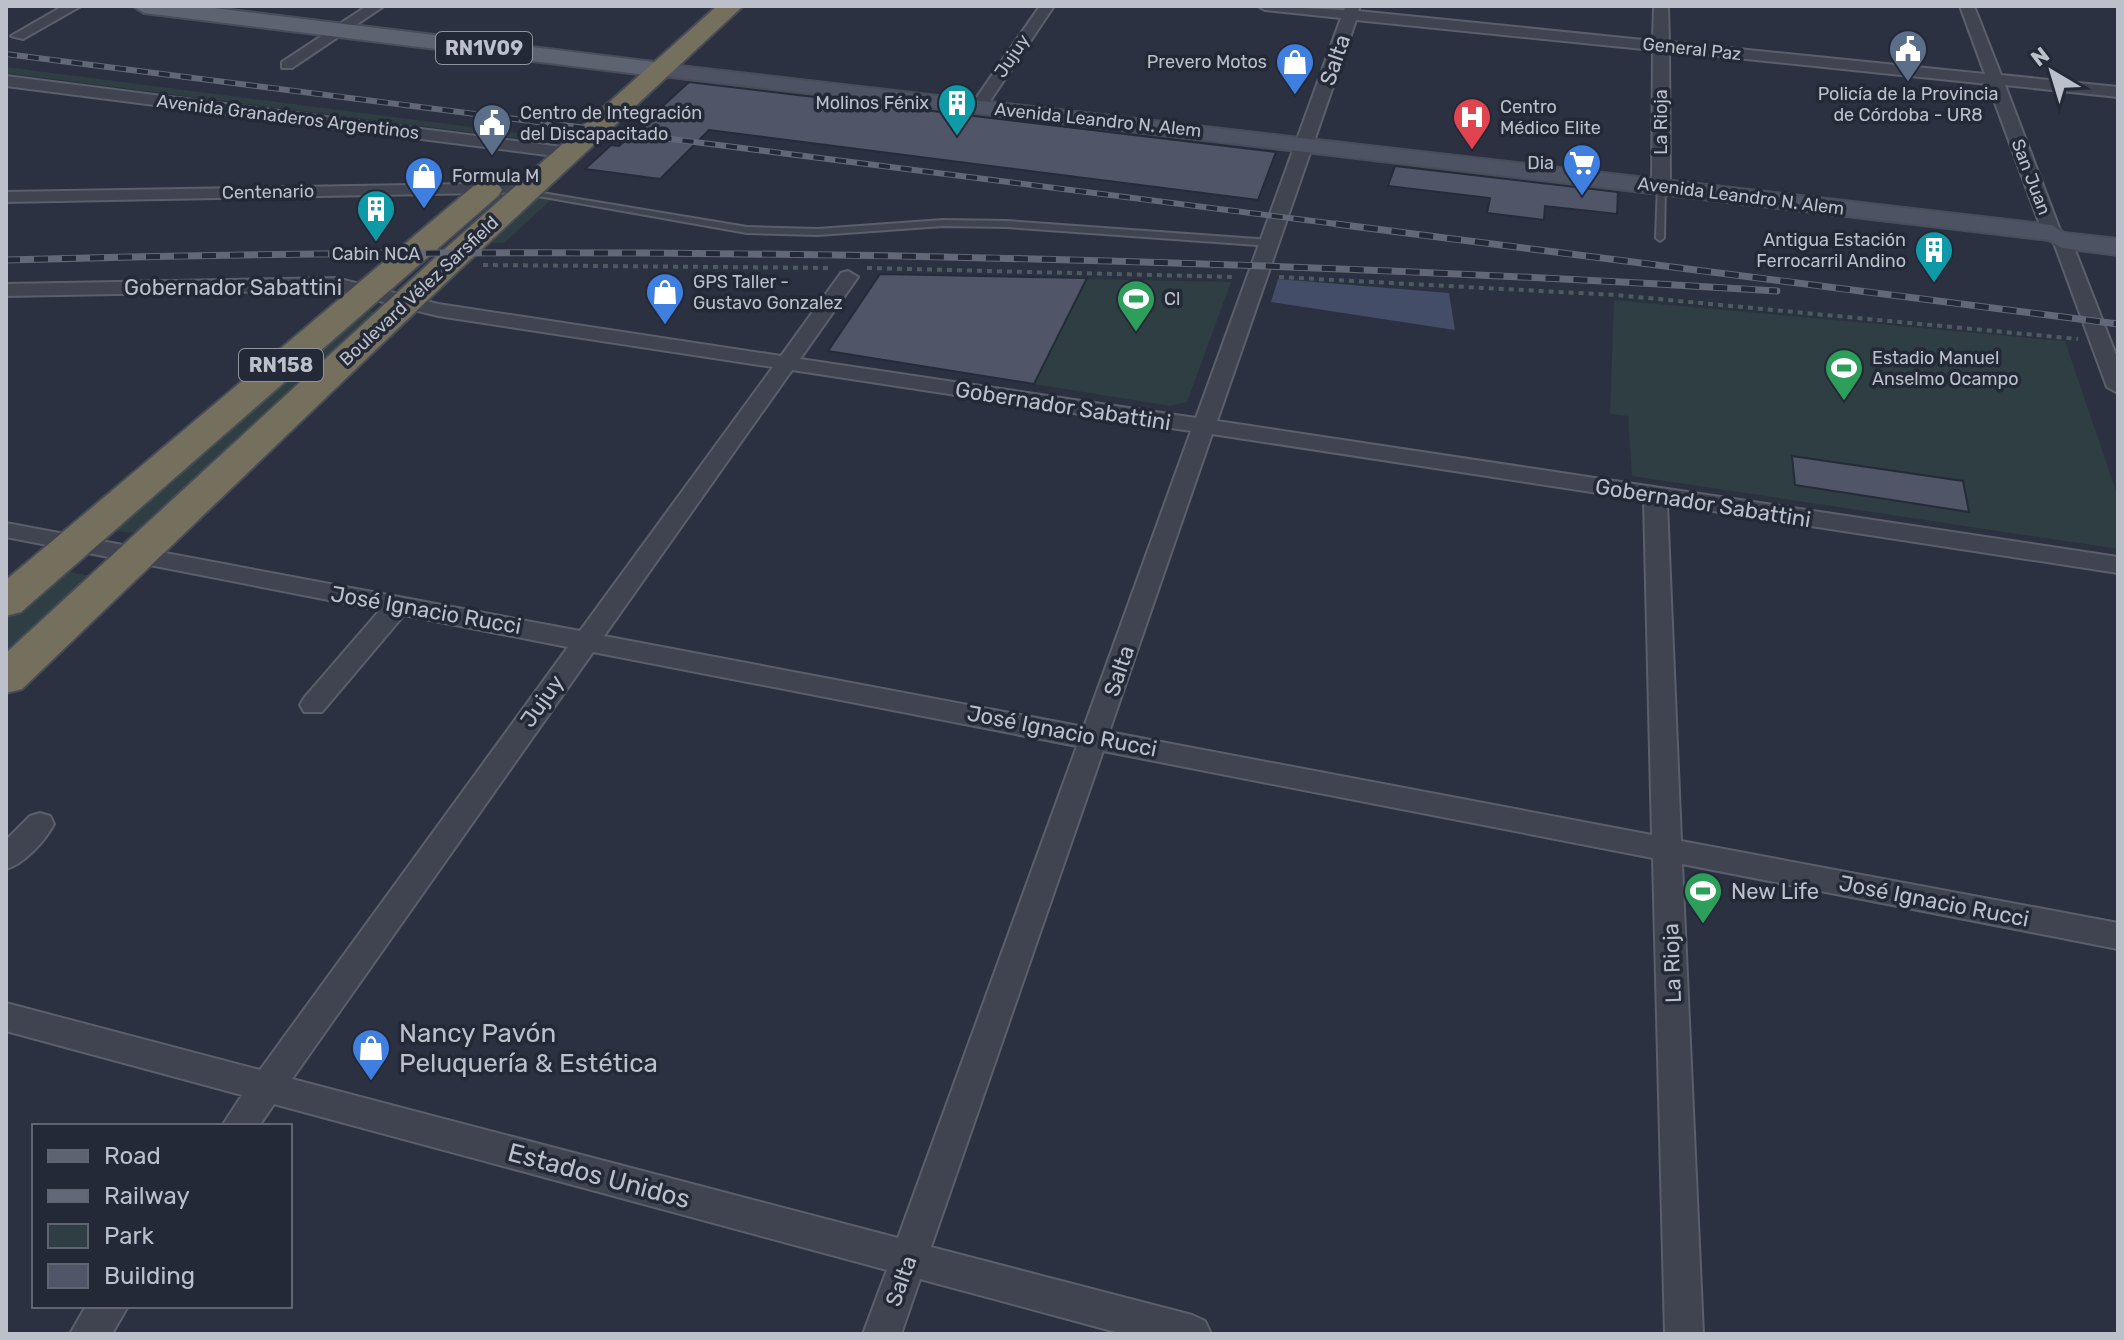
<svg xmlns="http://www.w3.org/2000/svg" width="2124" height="1340" font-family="Rubik,sans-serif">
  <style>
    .green { fill: #2e3e42 }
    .water { fill: #434d67 }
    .building { fill: #505667; stroke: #252b38; stroke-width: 2 }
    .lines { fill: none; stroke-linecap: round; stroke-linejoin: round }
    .lane-casing { stroke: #5a5f6b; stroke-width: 4 }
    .street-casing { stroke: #5a5f6b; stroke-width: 4 }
    .secondary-casing { stroke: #484d5a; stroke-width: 4 }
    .primary-casing { stroke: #484d5a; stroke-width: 4 }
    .highway-casing { stroke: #464c58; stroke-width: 4 }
    .path { stroke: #4d5b60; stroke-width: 4; stroke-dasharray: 5 5; stroke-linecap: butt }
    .lane { fill: #3f4450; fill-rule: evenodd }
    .street { fill: #3f4450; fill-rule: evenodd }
    .secondary { fill: #4d5363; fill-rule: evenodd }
    .primary { fill: #5d6370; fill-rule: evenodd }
    .highway { fill: #756f5d; fill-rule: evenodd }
    .rail-far1-casing { stroke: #626877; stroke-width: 6 }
    .rail-casing { stroke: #626877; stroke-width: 7 }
    .rail-far1 { stroke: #232936; stroke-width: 4; stroke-dasharray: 11; stroke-linecap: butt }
    .rail { stroke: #232936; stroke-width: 5; stroke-dasharray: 14; stroke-linecap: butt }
    .labels { text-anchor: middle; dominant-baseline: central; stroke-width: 7; stroke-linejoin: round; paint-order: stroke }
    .far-street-label { font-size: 18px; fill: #bcc0ca; stroke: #232936 }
    .far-poi-label { font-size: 18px; fill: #bcc0ca; stroke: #232936; text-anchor: start }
    .shield { fill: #232936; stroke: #8e939e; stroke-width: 2 }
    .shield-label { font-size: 20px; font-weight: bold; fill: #bcc0ca }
    .street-label { font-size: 22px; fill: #bcc0ca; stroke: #232936 }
    .poi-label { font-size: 22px; fill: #bcc0ca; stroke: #232936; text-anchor: start }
    .near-poi-label { font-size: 26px; fill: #bcc0ca; stroke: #232936; text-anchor: start }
    .near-street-label { font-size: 26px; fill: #bcc0ca; stroke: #232936 }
  </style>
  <rect width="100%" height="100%" fill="#2b3140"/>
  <g class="green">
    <path d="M6,67L540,136L530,140L6,73Z"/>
    <path d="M539,196L552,199L504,243L480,242L531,198Z"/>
    <path d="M1087,279L1231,282L1187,402L1170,406L1034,384Z"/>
    <path d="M1614,300L2065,341L2118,497V549L1632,476L1628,416L1610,414Z"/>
    <path d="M364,310L377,312L137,533L114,531Z"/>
    <path d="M60,570L96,577L6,659V618Z"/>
  </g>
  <path class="water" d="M1278,279L1449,293L1455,330L1271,302Z"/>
  <g class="building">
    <path d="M689,82L1276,152L1258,200L709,130L660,179L585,169L611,145L619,146Z"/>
    <path d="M1395,166L1618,192L1617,214L1545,206L1544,220L1487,213L1490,198L1388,186Z"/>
    <path d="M880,274L1087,278L1034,384L828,351Z"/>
    <path d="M1792,456L1963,481L1969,512L1795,485Z"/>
  </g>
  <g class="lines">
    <g class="lane-casing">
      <g id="lane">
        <path d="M1658,184L1665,186L1664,238L1660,241L1656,238Z"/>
        <path d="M524,190L747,227L818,229L943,220L1007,221L1271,240L1275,243L1271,246L1007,227L943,226L818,235L747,233L527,194L523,192Z"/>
      </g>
    </g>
    <g class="street-casing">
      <g id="street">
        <path d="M63,6H81L23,39L11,36Z"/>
        <path d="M367,6H384L292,68H282V62Z"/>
        <path d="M1040,6H1054L984,110H972L970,107Z"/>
        <path d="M1258,6L1344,10L1346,6H1360L1358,11L1653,41L1654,6H1668L1669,42L1985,74L1960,6H1974L2001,75L2118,87V97L2005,85L2060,230L2071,240L2118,360V393L2107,387L2054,243L2043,233L1988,84L1669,51L1670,186L1661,191L1652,186L1653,50L1356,20L1217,421L2118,557V573L1667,504L1681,841L2118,923V949L1682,864L1703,1334H1665L1653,858L1103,751L931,1247L1192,1315L1205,1321L1211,1334H1123L920,1279L901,1334H863L887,1270L274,1104L259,1126H222L242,1095L6,1031V1003L260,1070L568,647L404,615L322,712H304L300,705L304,698L380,610L6,537V523L580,631L773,367L438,316L336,290L6,296V284L336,278L438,304L781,356L841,273L848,271L858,277L800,359L1196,418L1341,18L1265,10ZM792,370L1191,431L1084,727L604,636ZM1212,434L1644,500L1652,835L1109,732ZM593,652L1077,746L898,1238L292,1079Z"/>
        <path d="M6,76L570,148L579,153L570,158L6,86Z"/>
        <path d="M531,183L537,184V192L6,202V192Z"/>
        <path d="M40,813L50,816L54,824C45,841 24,864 6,869V840L30,816Z"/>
        <path d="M86,1306H128L112,1334H70Z"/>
      </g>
    </g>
    <g class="secondary-casing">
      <path id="secondary" d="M662,64L2052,225L2064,233L2118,239V255L2062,248L2049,240L654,75L651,70L654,65Z"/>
    </g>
    <g class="primary-casing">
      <path id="primary" d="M133,6H198L662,63L674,70L662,77L144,13Z"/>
    </g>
    <g class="highway-casing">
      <g id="highway">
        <path d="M717,6H743L458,271L22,689L6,693V653L436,257Z"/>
        <path d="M487,181L498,184L502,190L498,196L21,612L6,616V580L476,184Z"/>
      </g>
    </g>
    <g class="path">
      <path d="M483,265L829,268"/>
      <path d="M867,268L1237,277"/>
      <path d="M1279,277L1616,295L2078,339"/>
    </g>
    <use href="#lane" class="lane"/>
    <use href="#street" class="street"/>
    <use href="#secondary" class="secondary"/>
    <use href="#primary" class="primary"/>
    <use href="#highway" class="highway"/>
    <g class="rail-far1-casing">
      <path id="rail-far1" d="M6,54L1352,226"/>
    </g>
    <g class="rail-casing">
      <g id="rail">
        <path d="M1336,224L2118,324"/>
        <path d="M6,260C597,244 1187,255 1777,291"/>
      </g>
    </g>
    <use href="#rail-far1" class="rail-far1"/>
    <use href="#rail" class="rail"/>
  </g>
  <defs>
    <g id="civic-pin" transform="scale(2)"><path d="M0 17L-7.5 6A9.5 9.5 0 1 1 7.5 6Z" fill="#5c6f8a" stroke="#232936"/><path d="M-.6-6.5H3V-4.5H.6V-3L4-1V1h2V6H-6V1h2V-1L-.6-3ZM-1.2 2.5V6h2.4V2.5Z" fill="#fff"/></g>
    <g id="shop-pin" transform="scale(2)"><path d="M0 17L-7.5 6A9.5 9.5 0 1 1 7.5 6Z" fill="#3f7fe0" stroke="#232936"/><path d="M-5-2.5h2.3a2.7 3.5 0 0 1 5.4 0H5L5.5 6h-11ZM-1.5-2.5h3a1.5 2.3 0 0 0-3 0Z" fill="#fff"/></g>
    <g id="building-pin" transform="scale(2)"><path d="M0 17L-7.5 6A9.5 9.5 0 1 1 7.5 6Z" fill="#0f9aa8" stroke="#232936"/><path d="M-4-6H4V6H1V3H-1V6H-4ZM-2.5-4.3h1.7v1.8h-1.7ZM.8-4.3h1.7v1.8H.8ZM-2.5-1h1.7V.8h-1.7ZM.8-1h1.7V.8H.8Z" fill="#fff"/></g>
    <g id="hospital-pin" transform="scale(2)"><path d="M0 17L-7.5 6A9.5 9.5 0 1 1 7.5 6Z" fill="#e0444e" stroke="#232936"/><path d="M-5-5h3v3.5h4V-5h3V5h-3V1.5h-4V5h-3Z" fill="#fff"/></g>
    <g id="supermarket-pin" transform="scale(2)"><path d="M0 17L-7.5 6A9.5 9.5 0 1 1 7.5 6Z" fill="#3f7fe0" stroke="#232936"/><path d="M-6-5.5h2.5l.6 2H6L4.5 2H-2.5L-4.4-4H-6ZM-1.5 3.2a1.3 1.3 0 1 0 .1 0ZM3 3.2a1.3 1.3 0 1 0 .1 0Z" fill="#fff"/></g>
    <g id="stadium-pin" transform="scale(2)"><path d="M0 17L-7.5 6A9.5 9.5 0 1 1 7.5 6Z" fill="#2e9e5b" stroke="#232936"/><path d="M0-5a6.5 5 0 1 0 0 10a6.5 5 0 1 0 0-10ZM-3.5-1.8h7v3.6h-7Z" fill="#fff"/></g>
  </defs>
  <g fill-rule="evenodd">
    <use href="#civic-pin" x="1908" y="49"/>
    <use href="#shop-pin" x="1295" y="62"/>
    <use href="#building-pin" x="957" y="103"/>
    <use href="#hospital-pin" x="1472" y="117"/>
    <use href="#civic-pin" x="492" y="123"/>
    <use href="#supermarket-pin" x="1582" y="163"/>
    <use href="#shop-pin" x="424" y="176"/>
    <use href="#building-pin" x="376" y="209"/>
    <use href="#building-pin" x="1934" y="250"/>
    <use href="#shop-pin" x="665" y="292"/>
    <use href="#stadium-pin" x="1136" y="299"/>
    <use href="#stadium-pin" x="1844" y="368"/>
    <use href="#stadium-pin" x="1703" y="891"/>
    <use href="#shop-pin" x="371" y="1048"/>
  </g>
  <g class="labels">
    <g class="far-street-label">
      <text transform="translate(1692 49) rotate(6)">General Paz</text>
      <text transform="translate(1012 56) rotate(-56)">Jujuy</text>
      <text transform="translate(288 117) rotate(7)">Avenida Granaderos Argentinos</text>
      <text transform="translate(1098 120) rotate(6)">Avenida Leandro N. Alem</text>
      <text transform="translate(1661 122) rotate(-90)">La Rioja</text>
      <text transform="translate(2031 177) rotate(69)">San Juan</text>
      <text transform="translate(268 192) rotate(-1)">Centenario</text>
      <text transform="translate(1741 196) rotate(7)">Avenida Leandro N. Alem</text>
      <text transform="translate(419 291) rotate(-43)">Boulevard Vélez Sarsfield</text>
    </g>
    <g class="far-poi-label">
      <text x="1267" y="62" text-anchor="end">Prevero Motos</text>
      <text x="1908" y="94" text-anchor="middle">Policía de la Provincia<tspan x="1908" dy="21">de Córdoba - UR8</tspan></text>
      <text x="929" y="103" text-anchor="end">Molinos Fénix</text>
      <text x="1500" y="107">Centro<tspan x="1500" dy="21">Médico Elite</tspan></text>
      <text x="520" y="113">Centro de Integración<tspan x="520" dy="21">del Discapacitado</tspan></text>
      <text x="1554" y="163" text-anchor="end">Dia</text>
      <text x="452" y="176">Formula M</text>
      <text x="1906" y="240" text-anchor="end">Antigua Estación<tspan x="1906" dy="21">Ferrocarril Andino</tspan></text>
      <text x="376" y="254" text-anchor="middle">Cabin NCA</text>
      <text x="693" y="282">GPS Taller -<tspan x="693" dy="21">Gustavo Gonzalez</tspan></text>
      <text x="1164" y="299">Cl</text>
      <text x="1872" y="358">Estadio Manuel<tspan x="1872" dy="21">Anselmo Ocampo</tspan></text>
    </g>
    <g class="shield">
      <rect x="436" y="32" width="96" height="32" rx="6"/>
      <rect x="239" y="349" width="84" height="32" rx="6"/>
    </g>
    <g class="shield-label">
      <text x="484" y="48">RN1V09</text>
      <text x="281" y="365">RN158</text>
    </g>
    <g class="street-label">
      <text transform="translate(1335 60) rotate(-71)">Salta</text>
      <text x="233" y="287">Gobernador Sabattini</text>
      <text transform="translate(1063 406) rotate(9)">Gobernador Sabattini</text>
      <text transform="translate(1703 503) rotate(9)">Gobernador Sabattini</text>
      <text transform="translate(426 610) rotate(10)">José Ignacio Rucci</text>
      <text transform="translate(1119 671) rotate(-71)">Salta</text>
      <text transform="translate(542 701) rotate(-55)">Jujuy</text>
      <text transform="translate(1062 731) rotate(11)">José Ignacio Rucci</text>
      <text transform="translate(1934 901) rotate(11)">José Ignacio Rucci</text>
      <text transform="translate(1672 963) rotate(-92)">La Rioja</text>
      <text transform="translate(901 1281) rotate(-70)">Salta</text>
    </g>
    <g class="poi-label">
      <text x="1731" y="891">New Life</text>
    </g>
    <g class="near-poi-label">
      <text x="399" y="1033">Nancy Pavón<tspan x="399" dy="30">Peluquería &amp; Estética</tspan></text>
    </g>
    <g class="near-street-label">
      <text transform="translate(599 1176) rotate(15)">Estados Unidos</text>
    </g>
  </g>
  <rect width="2124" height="1340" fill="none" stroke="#bcc0ca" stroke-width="16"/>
  <rect x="32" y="1124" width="260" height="184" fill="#232936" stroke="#606571" stroke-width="2"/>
  <rect x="48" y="1150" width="40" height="12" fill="#5d6370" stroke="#606571" stroke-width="2"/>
  <text x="104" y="1164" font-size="24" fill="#bcc0ca">Road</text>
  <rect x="48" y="1190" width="40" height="12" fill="#626877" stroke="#606571" stroke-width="2"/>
  <text x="104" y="1204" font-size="24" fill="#bcc0ca">Railway</text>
  <rect x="48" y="1224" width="40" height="24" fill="#2e3e42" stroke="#606571" stroke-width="2"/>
  <text x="104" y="1244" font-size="24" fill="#bcc0ca">Park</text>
  <rect x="48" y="1264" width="40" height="24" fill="#505667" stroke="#606571" stroke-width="2"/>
  <text x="104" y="1284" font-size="24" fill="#bcc0ca">Building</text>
  <g transform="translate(2052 72) rotate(322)" stroke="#232936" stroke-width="6" paint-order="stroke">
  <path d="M0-6L14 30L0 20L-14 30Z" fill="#bcc0ca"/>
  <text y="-12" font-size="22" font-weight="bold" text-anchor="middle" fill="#bcc0ca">N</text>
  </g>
</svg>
